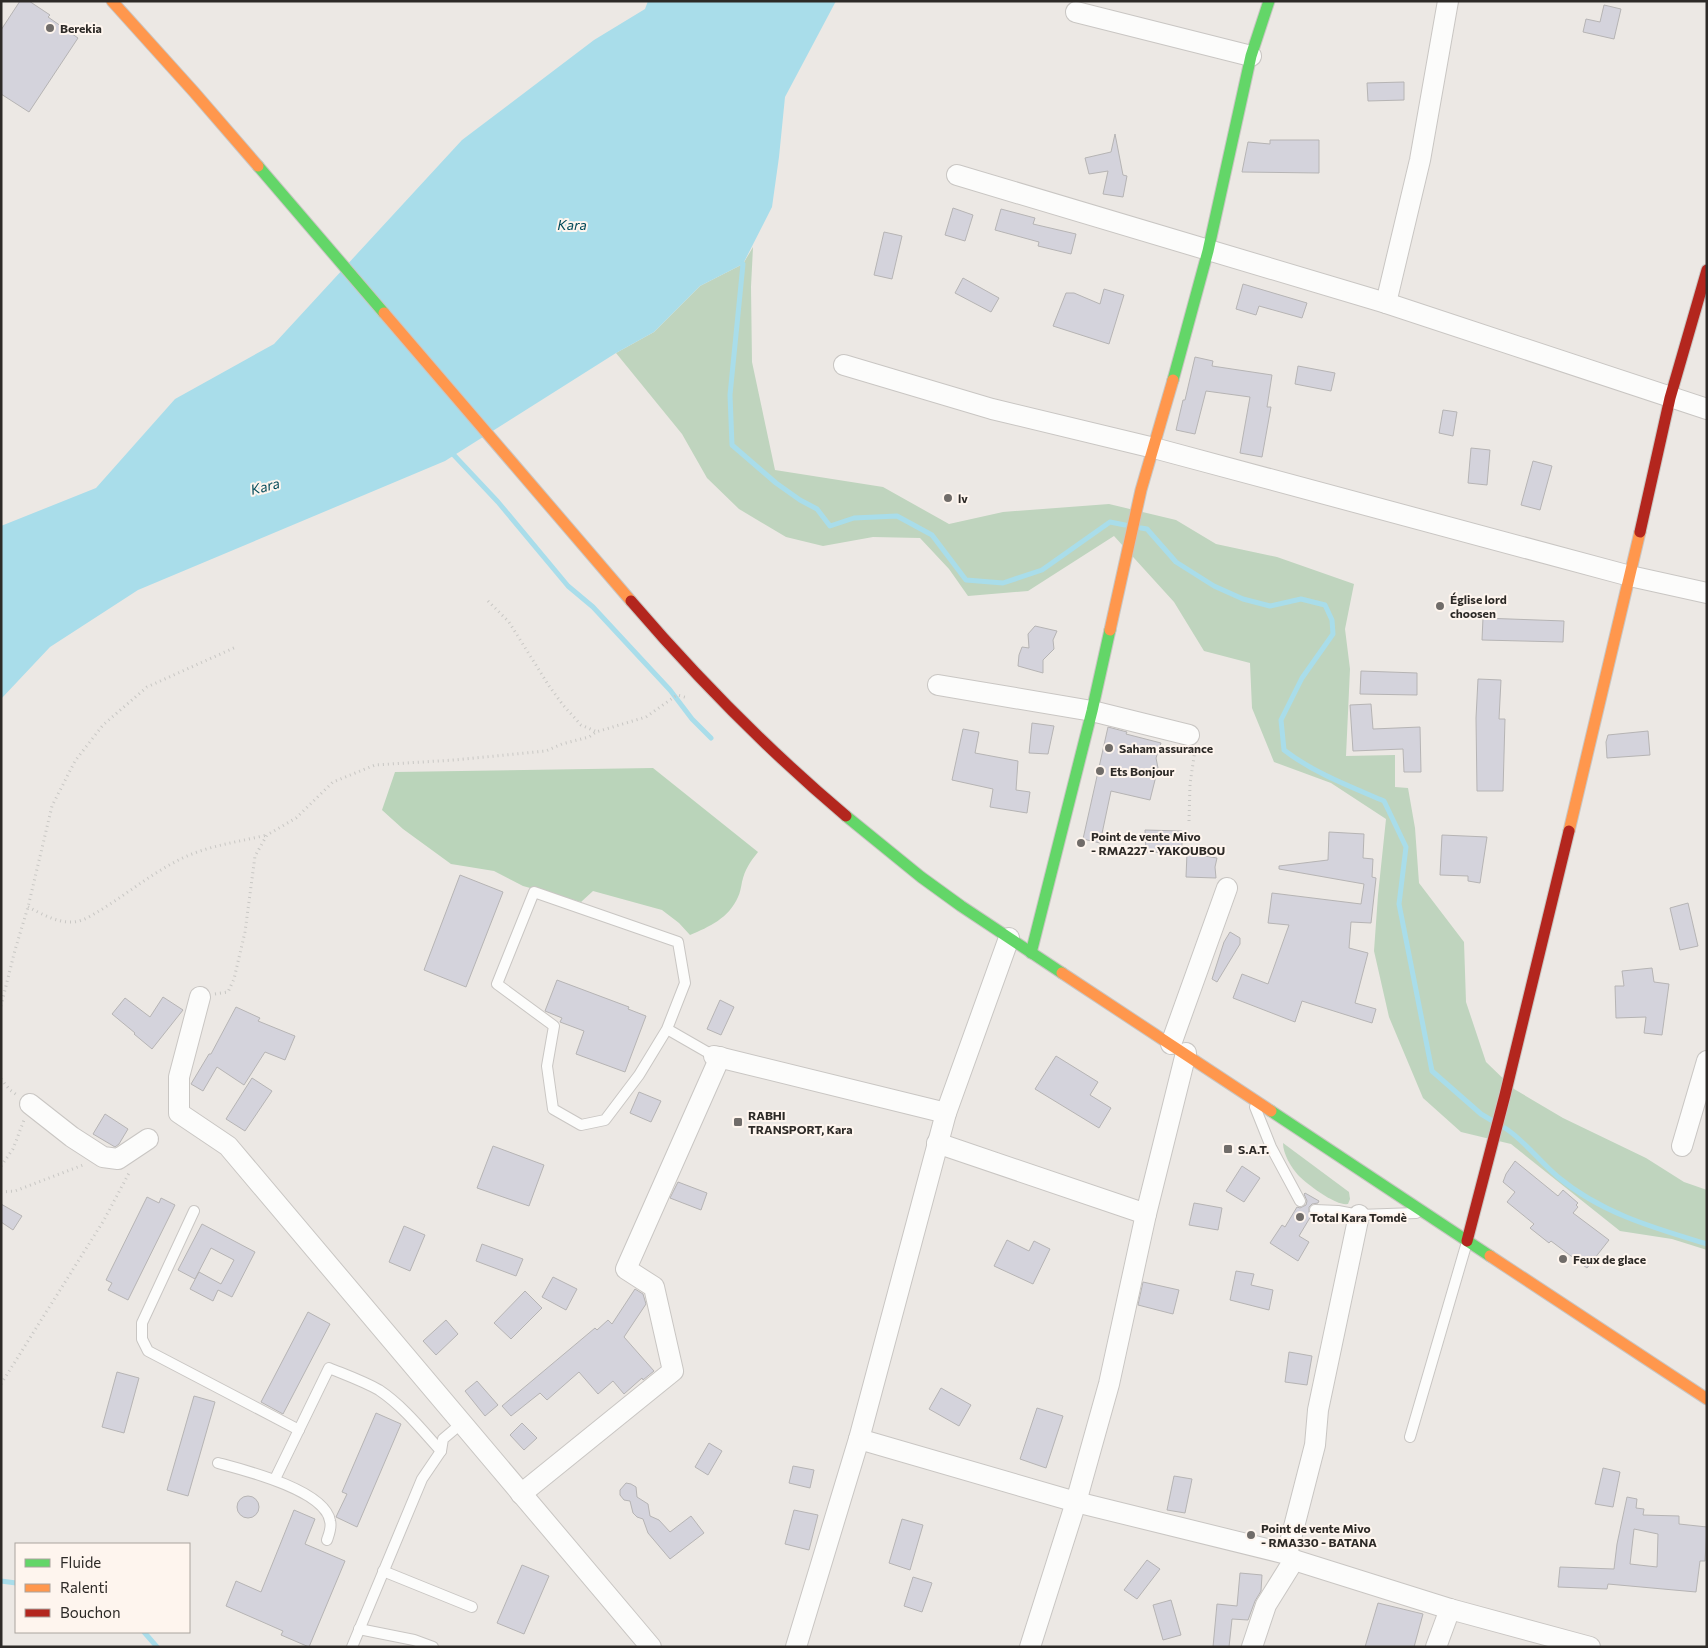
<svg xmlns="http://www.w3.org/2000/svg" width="1708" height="1648" font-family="Commissioner,sans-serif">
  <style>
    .green { fill: #bfd4be }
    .forest { fill: #bad4ba }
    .water { fill: #a9ddea }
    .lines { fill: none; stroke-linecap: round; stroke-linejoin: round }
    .stream { stroke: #a9ddea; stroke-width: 5 }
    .building { fill: #d4d3dc; stroke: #b6b4b4; fill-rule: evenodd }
    .lane-casing { stroke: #c9c6c3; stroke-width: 12 }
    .street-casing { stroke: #c9c6c3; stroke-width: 22 }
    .fast-casing { stroke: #c9c6c3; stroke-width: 13 }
    .slow-casing { stroke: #c9c6c3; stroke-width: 13 }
    .jam-casing { stroke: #c9c6c3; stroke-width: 13 }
    .path { stroke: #c8c7c4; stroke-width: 3; stroke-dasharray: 1 4; stroke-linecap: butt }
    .lane { stroke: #fcfcfb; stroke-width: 10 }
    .street { stroke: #fcfcfb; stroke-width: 20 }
    .fast { stroke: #63d668; stroke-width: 11 }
    .slow { stroke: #ff974d; stroke-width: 11 }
    .jam { stroke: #b3261e; stroke-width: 11 }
    .poi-dot { fill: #706c69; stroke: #fef5ee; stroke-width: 2 }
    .labels { text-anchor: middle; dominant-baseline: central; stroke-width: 4; stroke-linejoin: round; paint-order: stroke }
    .poi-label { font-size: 12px; font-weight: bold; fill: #2d2a27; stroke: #fef5ee; text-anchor: start }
    .water-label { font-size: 14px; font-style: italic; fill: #034a59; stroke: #fef5ee }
  </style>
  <rect width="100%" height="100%" fill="#ece8e4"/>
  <g class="green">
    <path d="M753,247L751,287L752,362L775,470L883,487L949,524L1003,512L1109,504L1176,520L1216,544L1277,557L1354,584L1345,629L1350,669L1346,756L1395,755V787L1408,788L1415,828L1419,883L1464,942L1466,1002L1486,1062L1514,1089L1563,1118L1646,1158L1684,1182L1707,1190V1250L1672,1239L1620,1231L1511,1144L1461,1132L1423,1098L1389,1017L1374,951L1378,895L1386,819L1331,783L1274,762L1252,708L1250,663L1204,651L1174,602L1114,536L1028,591L968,596L949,569L920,538L873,537L823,546L786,537L739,509L707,478L682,434L616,353L654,332L700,286L743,264Z"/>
    <path d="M1283,1143L1349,1192L1350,1199L1348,1204C1335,1206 1307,1184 1298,1175C1291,1167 1283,1154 1283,1143Z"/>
  </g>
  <path class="forest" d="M653,768L758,852C750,862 745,869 742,882C741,887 740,893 738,897C729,918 709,927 690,935L679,923L662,910L593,891L581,902L523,886L494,871L451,864L403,829L382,810L395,772Z"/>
  <path class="water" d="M648,1H836L785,97L779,157L772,207L743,264L700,286L654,332L616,353L445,461L138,590L50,647L1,699V526L96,488L175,399L274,344L462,140L594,40L645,9Z"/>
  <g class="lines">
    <g class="stream">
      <path d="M743,264L730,395L732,445L776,483L800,500L817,509L830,526L854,518L897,516L932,535L966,580L1003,583L1042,570L1110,522L1125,525"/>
      <path d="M451,452L498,502L568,586L593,607L670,690L692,719L711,738"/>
      <path d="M1141,528L1147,529L1176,562L1214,586L1243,599L1270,606L1301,599L1325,605L1332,620L1333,634L1302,678L1281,720L1284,750C1314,773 1349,786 1384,801L1406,847L1399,904L1432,1071L1481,1114L1491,1120"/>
      <path d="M1505,1128C1525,1141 1540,1162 1558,1177C1601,1213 1654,1228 1707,1244"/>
      <path d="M1,1581L16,1583"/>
      <path d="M144,1632L157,1647"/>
    </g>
  </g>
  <g class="building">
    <path d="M20,1H29L50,15L48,17L78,38L29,112L1,94V30Z"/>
    <path d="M1604,5L1621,9L1614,39L1583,32L1586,19L1600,22Z"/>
    <path d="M1404,82V100L1368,101L1367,83Z"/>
    <path d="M1115,134L1123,175L1127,176L1123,197L1103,194L1108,171L1089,174L1085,158L1111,152Z"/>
    <path d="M1270,140H1319V173L1242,172L1248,142L1270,144Z"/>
    <path d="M953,208L973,215L965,241L945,235Z"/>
    <path d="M1001,209L1035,218L1033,224L1076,234L1071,254L1038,246L1039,242L995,230Z"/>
    <path d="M884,232L902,236L892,279L874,275Z"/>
    <path d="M963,278L999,298L991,312L955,293Z"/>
    <path d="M1243,284L1307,303L1302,318L1259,306L1256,315L1236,309Z"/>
    <path d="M1104,289L1124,295L1109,344L1053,326L1066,293H1074L1100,304Z"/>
    <path d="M1195,357L1213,361L1212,366L1272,375L1267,407H1271L1262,457L1240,453L1250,397L1206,391L1195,434L1176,430L1183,400H1185Z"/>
    <path d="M1298,366L1335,373L1331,391L1295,384Z"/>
    <path d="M1443,410L1457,412L1453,436L1439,433Z"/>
    <path d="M1471,448L1490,450L1487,485L1468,483Z"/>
    <path d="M1533,461L1552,466L1540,510L1521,505Z"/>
    <path d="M1483,618L1564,621L1563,642L1482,640Z"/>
    <path d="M1035,626L1057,631L1053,640L1054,649L1043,660V673L1018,666L1019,655L1022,647L1029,648L1028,634Z"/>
    <path d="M1361,671L1417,673V695L1360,694Z"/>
    <path d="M1478,679L1501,680L1499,719H1505L1503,791H1477L1476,718Z"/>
    <path d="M1371,704L1373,729L1420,727L1421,772H1404L1403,749L1353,751L1350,705Z"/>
    <path d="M1032,723L1054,726L1048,754L1029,753Z"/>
    <path d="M1108,727L1127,732L1126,734L1161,743L1156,758L1158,768L1150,800L1111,791L1100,843L1083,839Z"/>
    <path d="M963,729L979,732L975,753L1018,761L1016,790L1030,792L1027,813L990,807L993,789L952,780Z"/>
    <path d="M1648,731L1650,755L1607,758L1606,742L1608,735Z"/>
    <path d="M1145,830L1182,831V853L1146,852Z"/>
    <path d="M1329,832L1364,834L1363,858L1373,859L1372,877L1376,878L1371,923L1351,922L1349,948L1368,953L1355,1003L1376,1009L1372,1023L1302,1001L1295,1022L1233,998L1242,974L1268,984L1289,925L1268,923L1272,893L1361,904L1364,884L1279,869V866L1328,860Z"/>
    <path d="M1442,835L1487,837L1480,883L1468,881V876L1440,875Z"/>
    <path d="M1187,853L1217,858L1215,867L1216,878L1186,877Z"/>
    <path d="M460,875L503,892L466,987L424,970Z"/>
    <path d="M1688,903L1698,946L1680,950L1670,908Z"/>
    <path d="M1230,932L1240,938V944L1217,982L1212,979L1224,942Z"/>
    <path d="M1652,968L1654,982L1669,984L1662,1035L1644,1033L1646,1017L1616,1018L1615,986H1624L1622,971Z"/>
    <path d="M557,980L629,1007L628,1009L646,1016L625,1072L576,1054L584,1031L560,1022L562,1018L545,1011Z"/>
    <path d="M163,997L183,1010L152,1049L134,1034L135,1033L112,1014L125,998L150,1017Z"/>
    <path d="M720,1000L734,1007L721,1035L707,1029Z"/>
    <path d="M236,1007L260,1018L258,1021L295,1036L285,1060L265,1052L244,1085L217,1067L203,1091L191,1084L209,1054H211Z"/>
    <path d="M1056,1056L1098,1082L1090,1095L1111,1108L1099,1128L1035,1089Z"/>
    <path d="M252,1078L272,1091L245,1131L226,1119Z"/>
    <path d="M639,1092L661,1101L651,1122L630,1113Z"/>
    <path d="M105,1114L128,1129L119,1144L115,1147L93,1134Z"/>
    <path d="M493,1146L544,1165L529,1206L477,1188Z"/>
    <path d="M1515,1161L1558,1196L1563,1190L1578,1203L1576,1205L1578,1207L1573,1213L1609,1240L1587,1268L1551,1241L1549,1243L1530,1228L1534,1224L1507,1202L1515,1192L1503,1182L1506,1174Z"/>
    <path d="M1242,1166L1260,1178L1244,1202L1226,1191Z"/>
    <path d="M678,1182L707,1193L701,1210L670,1198Z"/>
    <path d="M1305,1193L1319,1201L1318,1203L1312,1204L1309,1207V1213L1311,1216L1299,1236L1309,1242L1298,1261L1270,1243L1282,1225L1285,1227L1297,1207L1300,1208L1306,1205L1307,1201L1304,1194Z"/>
    <path d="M147,1197L159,1203L161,1198L175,1205L128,1300L108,1290L112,1283L106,1280Z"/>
    <path d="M1194,1203L1222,1208L1218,1230L1189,1225Z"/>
    <path d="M1,1204L22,1216L13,1230L1,1222Z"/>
    <path d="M202,1224L255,1252L232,1297L218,1290L213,1301L190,1289L199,1272L221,1284L234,1260L211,1248L195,1279L178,1270Z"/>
    <path d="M404,1226L425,1235L410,1271L389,1262Z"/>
    <path d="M1007,1240L1029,1251L1034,1241L1050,1249L1033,1284L994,1266Z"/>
    <path d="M482,1244L523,1259L516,1276L476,1261Z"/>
    <path d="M1236,1271L1254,1274L1251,1285L1273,1290L1269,1310L1230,1300Z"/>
    <path d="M553,1277L577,1289L566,1310L542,1297Z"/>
    <path d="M1143,1282L1179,1290L1173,1314L1138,1305Z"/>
    <path d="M635,1289L643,1294L646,1304L624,1337L654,1371L643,1380L642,1378L624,1394L613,1381L598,1394L579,1372L547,1400L540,1393L511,1416L502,1406L595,1328L597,1330L608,1320L612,1324Z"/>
    <path d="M525,1291L542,1308L511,1339L494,1323Z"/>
    <path d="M308,1312L330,1324L283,1414L261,1402Z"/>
    <path d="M446,1320L458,1334L436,1355L423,1341Z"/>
    <path d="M1289,1352L1312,1356L1307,1385L1285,1382Z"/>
    <path d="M117,1372L139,1378L124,1433L102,1427Z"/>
    <path d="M477,1381L498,1405L485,1416L465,1391Z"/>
    <path d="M941,1388L971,1405L959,1426L929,1409Z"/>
    <path d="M194,1396L215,1402L188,1496L167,1490Z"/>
    <path d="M1037,1408L1063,1416L1046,1468L1020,1459Z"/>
    <path d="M376,1413L401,1424L357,1527L336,1517L347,1494L342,1492Z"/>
    <path d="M522,1423L537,1438L524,1450L510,1435Z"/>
    <path d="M709,1443L722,1451L708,1475L695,1467Z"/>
    <path d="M793,1466L814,1470L810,1488L789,1483Z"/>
    <path d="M1603,1468L1620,1472L1613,1507L1595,1504Z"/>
    <path d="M1174,1476L1192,1479L1185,1513L1167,1510Z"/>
    <path d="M626,1483L631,1484L636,1487L637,1497L648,1504L650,1516L659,1520L670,1532L691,1516L704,1533L670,1559L648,1533L643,1519L637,1517L633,1513L630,1501L624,1500L620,1495V1490Z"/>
    <circle cx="248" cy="1507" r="11"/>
    <path d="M1627,1497L1637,1499L1636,1508L1644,1509L1643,1515L1679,1516V1524L1707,1527L1705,1561H1700L1696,1592L1608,1584L1607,1589L1558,1587L1560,1567L1614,1569L1617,1544ZM1634,1529L1658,1534L1657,1567L1630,1564Z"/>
    <path d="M294,1510L315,1519L305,1544L345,1561L309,1647L281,1635L283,1631L226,1606L236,1581L261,1592Z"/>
    <path d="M794,1510L818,1515L809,1550L785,1544Z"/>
    <path d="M902,1519L923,1525L910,1570L889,1563Z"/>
    <path d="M1147,1560L1160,1569L1137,1599L1124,1590Z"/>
    <path d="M522,1565L549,1576L524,1634L497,1623Z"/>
    <path d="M1240,1573L1262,1575L1261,1591L1255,1601L1248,1620L1232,1619L1229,1647H1213L1217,1604L1237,1606Z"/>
    <path d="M913,1577L932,1583L922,1612L904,1606Z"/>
    <path d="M1171,1600L1181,1635L1163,1640L1153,1605Z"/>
    <path d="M1378,1603L1423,1614L1414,1647H1365Z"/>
  </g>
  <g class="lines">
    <g class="lane-casing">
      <g id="lane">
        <path d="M667,1029L685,983L678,942L534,892L497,984L554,1026L547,1066L553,1109L581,1125L605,1120L639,1075L667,1029L714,1056"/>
        <path d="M1255,1107L1271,1147L1300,1201"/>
        <path d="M1315,1210L1338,1211L1359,1215L1416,1213"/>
        <path d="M194,1211L142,1323V1339L148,1351L299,1430"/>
        <path d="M1410,1437L1467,1242"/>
        <path d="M218,1463C244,1470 325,1490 330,1521C332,1527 329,1534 327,1540"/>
        <path d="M275,1479L329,1368C346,1375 363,1381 379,1390C403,1406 422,1430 441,1451"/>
        <path d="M383,1571L472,1607"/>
        <path d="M359,1629L414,1640L433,1647"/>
        <path d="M352,1647L422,1479L441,1451L443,1439L462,1423"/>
      </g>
    </g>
    <g class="street-casing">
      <g id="street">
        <path d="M1076,12L1251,56"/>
        <path d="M957,175L1386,303L1707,409"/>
        <path d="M1386,303L1420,160L1448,1"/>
        <path d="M844,365L992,409L1154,448L1630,576L1707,593"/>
        <path d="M938,685L1092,711L1189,735"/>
        <path d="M200,997L179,1077V1113L228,1146L651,1647"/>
        <path d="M1171,1044L1227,888"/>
        <path d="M714,1056L946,1113"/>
        <path d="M30,1104L72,1137L103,1157L118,1159L148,1139"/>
        <path d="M937,1143L1146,1214"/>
        <path d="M1682,1146L1707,1061"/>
        <path d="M859,1439L1076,1502L1287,1554L1294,1560L1450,1609L1590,1647"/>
        <path d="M521,1494L673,1371L654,1287L626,1269L720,1057"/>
        <path d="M1287,1554L1315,1445L1318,1410L1359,1215"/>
        <path d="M796,1647L859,1439L946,1113L1009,938"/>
        <path d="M1030,1647L1076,1502L1109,1384L1146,1214L1186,1053"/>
        <path d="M1252,1647L1266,1605L1294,1560"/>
        <path d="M1436,1647L1450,1609"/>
      </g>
    </g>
    <g class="fast-casing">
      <g id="fast">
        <path d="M258,166L384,313"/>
        <path d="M1173,380L1208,251L1251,56L1269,1"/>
        <path d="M846,816L921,877L961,906L1062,973"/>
        <path d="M1031,953L1092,711L1110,630"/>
        <path d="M1271,1111L1490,1256"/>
      </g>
    </g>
    <g class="slow-casing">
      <g id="slow">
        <path d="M112,1L194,92L258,166"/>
        <path d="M384,313L631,601"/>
        <path d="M1110,630L1141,490L1173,380"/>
        <path d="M1569,831L1640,532"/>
        <path d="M1062,973L1271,1111"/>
        <path d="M1490,1256L1707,1399"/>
      </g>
    </g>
    <g class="jam-casing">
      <g id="jam">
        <path d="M1640,532L1670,398L1707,270"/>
        <path d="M631,601C697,678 768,750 846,816"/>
        <path d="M1467,1241L1505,1095L1569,831"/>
      </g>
    </g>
    <g class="path">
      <path d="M488,601L509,622L549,686L563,705L581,725L595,731"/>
      <path d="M1189,821L1190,784L1195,750"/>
      <path d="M28,907C44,915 64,927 82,920C88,918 94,914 99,911C124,896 147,877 173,863C203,846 234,843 267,835"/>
      <path d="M215,994L228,992L234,979L245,932L255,856L267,835L296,818L333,782L375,765L454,760L546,751L562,744L589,737L596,732L646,717L677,695L688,698"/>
      <path d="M1,1006L15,950L28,907L52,806L75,761L103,725L147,687L236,647"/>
      <path d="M1,1079L10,1090L17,1095"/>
      <path d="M1,1166L13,1149L24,1120"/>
      <path d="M1,1192L15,1191L83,1165"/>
      <path d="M1,1384L104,1220L129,1173"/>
    </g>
    <use href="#lane" class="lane"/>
    <use href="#street" class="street"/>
    <use href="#fast" class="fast"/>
    <use href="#slow" class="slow"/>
    <use href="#jam" class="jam"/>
  </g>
  <g class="poi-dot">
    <circle cx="50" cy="28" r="5"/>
    <circle cx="948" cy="498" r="5"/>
    <circle cx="1440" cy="606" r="5"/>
    <circle cx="1109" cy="748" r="5"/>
    <circle cx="1100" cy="771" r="5"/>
    <circle cx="1081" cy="843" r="5"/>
    <rect x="733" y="1117" width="10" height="10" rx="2.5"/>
    <rect x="1223" y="1144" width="10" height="10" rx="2.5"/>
    <circle cx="1300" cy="1217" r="5"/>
    <circle cx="1563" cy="1259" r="5"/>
    <circle cx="1251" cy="1535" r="5"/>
  </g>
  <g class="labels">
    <g class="poi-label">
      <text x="60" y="28">Berekia</text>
      <text x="958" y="498">lv</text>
      <text x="1450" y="599">Église lord<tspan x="1450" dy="14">choosen</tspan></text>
      <text x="1119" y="748">Saham assurance</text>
      <text x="1110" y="771">Ets Bonjour</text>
      <text x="1091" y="836">Point de vente Mivo<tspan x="1091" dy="14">- RMA227 - YAKOUBOU</tspan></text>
      <text x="748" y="1115">RABHI<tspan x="748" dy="14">TRANSPORT, Kara</tspan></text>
      <text x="1238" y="1149">S.A.T.</text>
      <text x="1310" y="1217">Total Kara Tomdè</text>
      <text x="1573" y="1259">Feux de glace</text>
      <text x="1261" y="1528">Point de vente Mivo<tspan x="1261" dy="14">- RMA330 - BATANA</tspan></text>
    </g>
    <g class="water-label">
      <text x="572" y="224">Kara</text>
      <text transform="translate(265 486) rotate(-14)">Kara</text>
    </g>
  </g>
  <rect width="1708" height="1648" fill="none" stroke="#2d2a27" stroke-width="5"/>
  <rect x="15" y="1543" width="175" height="90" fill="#fef5ee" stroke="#aaa49e"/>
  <rect x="25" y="1559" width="25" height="8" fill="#63d668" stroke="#aaa49e"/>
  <text x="60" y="1568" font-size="15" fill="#2d2a27">Fluide</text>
  <rect x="25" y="1584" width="25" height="8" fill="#ff974d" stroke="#aaa49e"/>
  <text x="60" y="1593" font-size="15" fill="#2d2a27">Ralenti</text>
  <rect x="25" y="1609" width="25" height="8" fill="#b3261e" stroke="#aaa49e"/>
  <text x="60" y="1618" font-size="15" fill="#2d2a27">Bouchon</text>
</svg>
